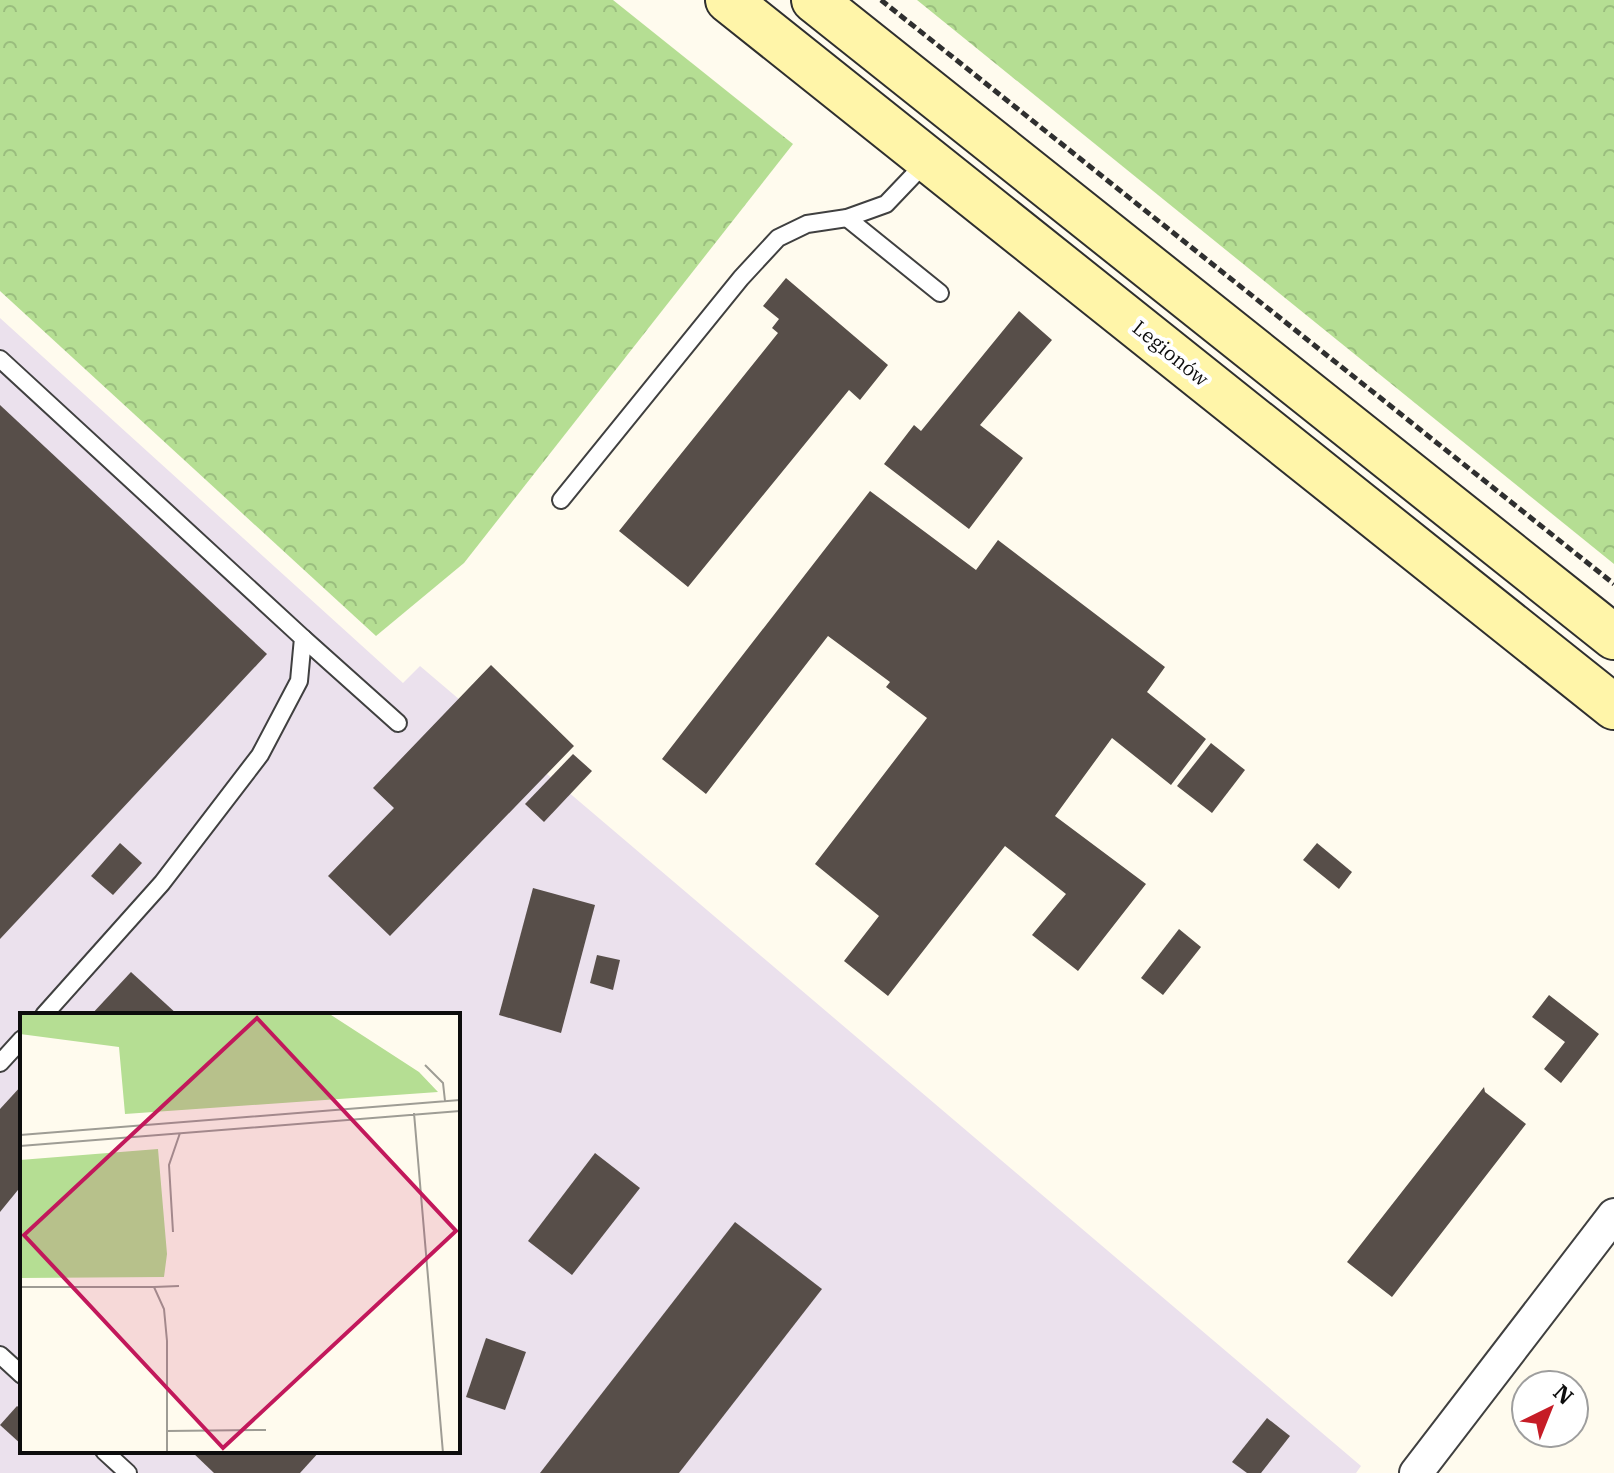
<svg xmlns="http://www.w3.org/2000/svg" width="1614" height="1473" font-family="'IBM Plex Serif',serif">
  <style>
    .industrial { fill: #ebe1ed; fill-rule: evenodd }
    .forest { fill: url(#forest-crowns) }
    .building { fill: #574e49 }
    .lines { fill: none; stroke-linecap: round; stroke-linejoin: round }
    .lane-casing { stroke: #404040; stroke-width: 20 }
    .street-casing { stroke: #404040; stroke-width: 36 }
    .secondary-casing { stroke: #2f2f2f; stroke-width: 48 }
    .path { stroke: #2f2f2f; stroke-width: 5; stroke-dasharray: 8 4; stroke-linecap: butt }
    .lane { stroke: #fff; stroke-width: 16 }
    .street { stroke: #fff; stroke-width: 32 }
    .secondary { stroke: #fff5a9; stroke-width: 44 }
    .labels { text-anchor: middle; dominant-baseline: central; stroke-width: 8; stroke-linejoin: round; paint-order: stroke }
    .street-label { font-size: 20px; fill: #0d0d0d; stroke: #fff }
    .inset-road { fill: none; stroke: #9e9c94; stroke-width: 2 }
    .view { fill: #c2185b; fill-opacity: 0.15; stroke: #c2185b; stroke-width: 4 }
    .inset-edge { fill: none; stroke: #0d0d0d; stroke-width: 4 }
  </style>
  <defs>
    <pattern id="forest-crowns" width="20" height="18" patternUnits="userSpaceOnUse" patternTransform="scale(2)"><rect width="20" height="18" fill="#b5de93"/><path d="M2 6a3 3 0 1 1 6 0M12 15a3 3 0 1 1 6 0" fill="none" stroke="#9abd7e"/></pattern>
  </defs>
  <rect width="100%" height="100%" fill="#fffbee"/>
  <path class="industrial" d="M0,318L403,683L420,666L1361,1466L1356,1473H0ZM22,1015H458V1451H22Z"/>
  <g class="forest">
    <path d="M0,0H613L793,144L464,563L376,636L0,291Z"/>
    <path d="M917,0H1614V564Z"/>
  </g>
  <g class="building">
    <path d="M786,278L888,365L860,400L849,390L688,587L619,531L778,333L772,328L779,319L763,306Z"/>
    <path d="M1019,311L1052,340L980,425L1023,458L969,529L884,464L914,425L921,431Z"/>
    <path d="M0,405L267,654L0,939Z"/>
    <path d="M870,491L976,570L998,540L1165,667L1147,692L1206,739L1171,785L1112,738L1055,816L1146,884L1078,971L1032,935L1066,894L1005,846L888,996L844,961L879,916L815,864L927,718L886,687L890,682L828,636L706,794L662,759Z"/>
    <path d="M491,665L574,746L390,936L328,876L394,808L373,788Z"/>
    <path d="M1211,743L1245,770L1212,813L1177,786Z"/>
    <path d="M573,754L592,771L544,822L525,804Z"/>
    <path d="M120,843L142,863L113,895L91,876Z"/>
    <path d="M1317,843L1352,872L1339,889L1303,860Z"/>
    <path d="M533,888L595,905L561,1033L499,1015Z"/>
    <path d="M1179,929L1201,947L1163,995L1141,978Z"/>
    <path d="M597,955L620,960L613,990L590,983Z"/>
    <path d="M131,972L178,1015H91Z"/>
    <path d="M1549,995L1599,1034L1561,1083L1544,1069L1565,1042L1532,1017Z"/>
    <path d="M22,1085V1185L0,1212V1109Z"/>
    <path d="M1484,1087L1485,1092L1526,1124L1392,1297L1347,1262Z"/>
    <path d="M595,1153L640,1188L572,1275L528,1241Z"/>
    <path d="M735,1222L822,1289L679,1473H540Z"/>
    <path d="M486,1338L526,1352L505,1410L466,1397Z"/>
    <path d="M17,1406L22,1410V1445L0,1425Z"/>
    <path d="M1267,1418L1290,1436L1261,1473H1247L1232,1462Z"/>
    <path d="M191,1451H320L300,1473H214Z"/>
  </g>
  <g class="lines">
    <g class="lane-casing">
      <g id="lane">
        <path d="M847,218L940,293"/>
        <path d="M0,359L303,638L299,681L260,755L162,883L44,1015"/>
        <path d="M561,500L741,278L778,238L807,224L847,218L886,204L927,161"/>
        <path d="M303,638L398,723"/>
        <path d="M0,1063L22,1039"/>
        <path d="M0,1355L22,1375"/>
        <path d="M104,1451L128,1473"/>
      </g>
    </g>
    <g class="street-casing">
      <path id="street" d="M1416,1473L1614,1215"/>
    </g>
    <g class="secondary-casing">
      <g id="secondary">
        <path d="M728,0L1614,707"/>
        <path d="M814,0L1614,637"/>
      </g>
    </g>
    <path class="path" d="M881,0L1614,584"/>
    <use href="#lane" class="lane"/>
    <use href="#street" class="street"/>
    <use href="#secondary" class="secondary"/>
  </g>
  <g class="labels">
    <g class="street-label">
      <text transform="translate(1171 353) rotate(39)">Legionów</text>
    </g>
  </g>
  <g transform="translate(20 1013)">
    <rect width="440" height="440" fill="#fffbee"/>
    <path d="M0,0H308L399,59L418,79L105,101L99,34L0,21ZM138,136L147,241L144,264L0,265V147Z" fill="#b5de93"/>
    <path class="inset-road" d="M405,52L423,70L425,88M394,100L423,440M0,122L440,87M0,133L440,98M153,219L149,152L160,120M0,274H134L144,296L147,328V440M134,274L159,273M147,418L246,417"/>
    <path class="view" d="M237,5L436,218L203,435L4,222Z"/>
    <rect width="440" height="440" class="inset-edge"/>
  </g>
  <g transform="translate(1550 1409) rotate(43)"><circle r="38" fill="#ffffff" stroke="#9e9e9e" stroke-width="2"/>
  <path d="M0-6L14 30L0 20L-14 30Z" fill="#c61c26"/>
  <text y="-12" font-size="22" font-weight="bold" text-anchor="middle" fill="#0d0d0d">N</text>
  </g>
</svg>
